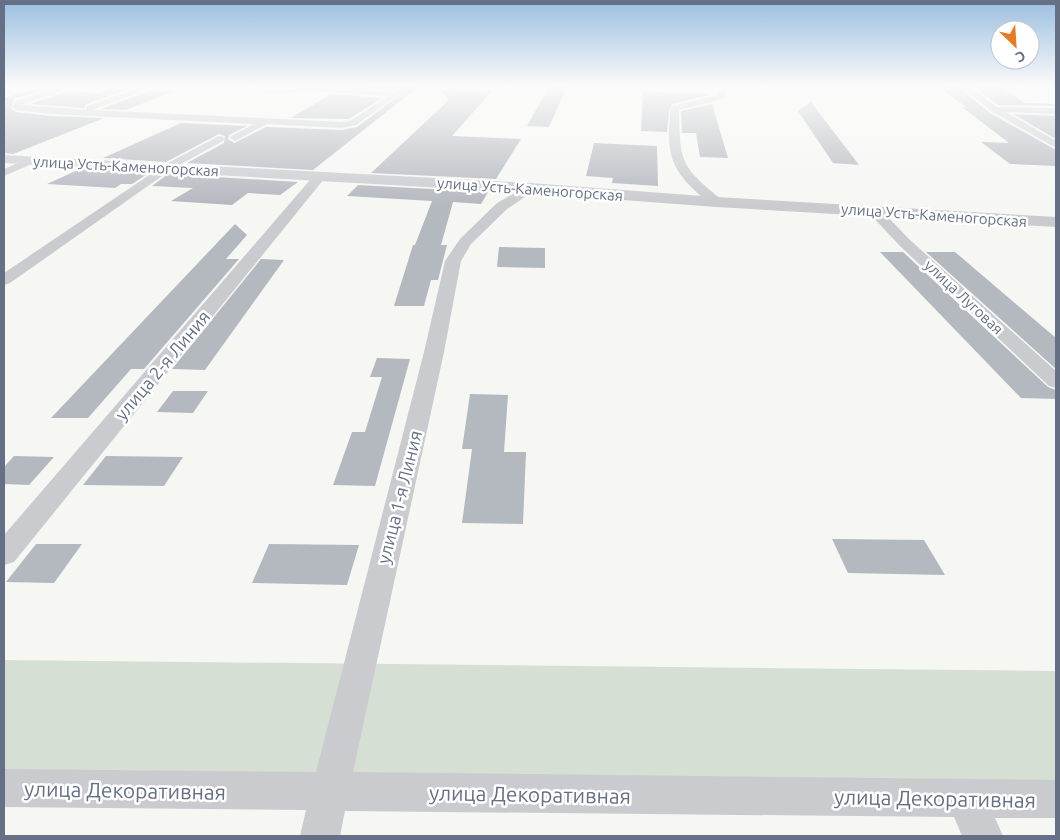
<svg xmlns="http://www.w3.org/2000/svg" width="1060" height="840" font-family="Ubuntu,sans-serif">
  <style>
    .green { fill: #d6dfd4 }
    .building { fill: #b4b8bf }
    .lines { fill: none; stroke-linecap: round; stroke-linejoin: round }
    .minor { fill: #c9cbcf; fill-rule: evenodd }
    .tertiary { fill: #c9cbcf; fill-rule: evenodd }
    .labels { text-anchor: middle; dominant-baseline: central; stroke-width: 5; stroke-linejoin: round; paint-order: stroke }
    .far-street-label { font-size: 15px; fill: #657086; stroke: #fff }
    .street-label { font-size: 18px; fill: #657086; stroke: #fff }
    .near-street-label { font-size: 21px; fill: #657086; stroke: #fff }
  </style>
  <rect width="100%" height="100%" fill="#f6f7f3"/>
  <path class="green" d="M4,660L1056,671V794L4,779Z"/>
  <g class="building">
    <path d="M360,87H418L313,170L187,163L224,143L225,136L219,134L166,162L103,158L181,123L247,126L229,135L228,139L234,143L266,127L342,130L357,127L400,95L388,89Z"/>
    <path d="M549,87H567L549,127L527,126Z"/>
    <path d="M940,87H959L990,113L1056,150V166L1010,164L981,142L1009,143L962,107L967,108Z"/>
    <path d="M975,87H1001L1025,103L1056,104V106L998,105Z"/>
    <path d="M109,89H130L86,104L84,108L30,104L67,91L98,93Z"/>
    <path d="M439,89L492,91L452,136L521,139L496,179L371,173L449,100Z"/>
    <path d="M32,90H43L14,99L11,108L16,112L51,116L104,118L13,154L4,153V98Z"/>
    <path d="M152,90L175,91L126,110L101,109Z"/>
    <path d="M643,91L708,94L709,95L672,104L669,111L667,132L641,131Z"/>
    <path d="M331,94L382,98L349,119L291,118Z"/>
    <path d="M811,102L859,165L833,163L798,111Z"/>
    <path d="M712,104L728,158L700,157L696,133H682L681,111Z"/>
    <path d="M1013,114L1056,116V139Z"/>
    <path d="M594,143L657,146L658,186L612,183L613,178L586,176Z"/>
    <path d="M80,169L149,173L132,184H121L115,188L47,184Z"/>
    <path d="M168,174L298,182L280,195L248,193L232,205L171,201L193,188L152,186Z"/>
    <path d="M358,185L488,192L481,204L453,202L441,245H447L438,280H431L424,306H394L413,245H415L432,201L347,196Z"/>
    <path d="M235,224L247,235L226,259H239L144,369H131L88,418H51Z"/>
    <path d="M499,247L545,248V268L497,267Z"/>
    <path d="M880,252H903L1048,387L1056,390V399L1021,398Z"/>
    <path d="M926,252H955L1056,338V369Z"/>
    <path d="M261,259L284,260L205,370L172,369Z"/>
    <path d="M377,358L410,359L375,486L333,485L352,432H365L382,377H370Z"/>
    <path d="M173,391H208L193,413L157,412Z"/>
    <path d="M470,394L508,395L504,452H526L523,524L462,523L472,449H462Z"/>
    <path d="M14,456L54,457L29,485L4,484V467Z"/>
    <path d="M106,456L183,457L164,486L83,485Z"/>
    <path d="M832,539L924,540L945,575L848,573Z"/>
    <path d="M36,544H82L54,583L6,582Z"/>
    <path d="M269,544L359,545L347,585L252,583Z"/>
  </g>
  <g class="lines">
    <g class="minor">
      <path d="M60,87H73L21,105L87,110L86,108L87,106L142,87H155L92,110L342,122L350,121L388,96L309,91L271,94L247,87L271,90L325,87L388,91L398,95L356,125L342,128L267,124L235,141L230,138L231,136L254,124L51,114L16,110L12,107L15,101Z"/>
      <path d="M721,87H729L723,99L679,110C680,161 680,166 721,199L723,202L721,205C712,207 707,201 701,196C677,175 668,161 669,129C670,122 669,113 672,106L717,95Z"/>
      <path d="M961,87H971L997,107L1056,108V114L1006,112L1056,141V148L991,111Z"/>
      <path d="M219,136L223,137L224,139L223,141L172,169L10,283L4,285V273L164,165Z"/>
      <path d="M30,158L36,161L34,163L4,176V169Z"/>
      <path d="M320,172L326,176L324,179L14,562L4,565V535L316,173Z"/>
      <path d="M530,184L536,188L534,191L507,209L471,244L461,261L444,352L353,772L1056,780V818H995L1003,836H962L954,817L345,811L340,836H300L306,810L4,807V769L316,772L424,352L445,261L460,239L497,203Z"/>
      <path d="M874,207L879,208L910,240L1056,371V388L1049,386L900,246L867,211Z"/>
    </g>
    <path class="tertiary" d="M4,155L530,183L716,197L1056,217V227L716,207L530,193L4,163Z"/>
  </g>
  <linearGradient id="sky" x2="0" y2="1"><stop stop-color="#9abee0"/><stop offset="0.42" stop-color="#fbfbfa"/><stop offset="1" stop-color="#fbfbfa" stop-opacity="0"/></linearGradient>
  <rect width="1060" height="205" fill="url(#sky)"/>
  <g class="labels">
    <g class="far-street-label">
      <text transform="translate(126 166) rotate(3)">улица Усть-Каменогорская</text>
      <text transform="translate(530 189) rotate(4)">улица Усть-Каменогорская</text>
      <text transform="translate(934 215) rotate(4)">улица Усть-Каменогорская</text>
      <text transform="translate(964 297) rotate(43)">улица Луговая</text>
    </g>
    <g class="street-label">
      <text transform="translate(162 365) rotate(-50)">улица 2-я Линия</text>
      <text transform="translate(399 497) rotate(-76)">улица 1-я Линия</text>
    </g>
    <g class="near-street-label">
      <text transform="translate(125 790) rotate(1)">улица Декоративная</text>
      <text transform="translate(530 794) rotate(1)">улица Декоративная</text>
      <text transform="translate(935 798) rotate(1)">улица Декоративная</text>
    </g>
  </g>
  <rect width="1060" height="840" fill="none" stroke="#657086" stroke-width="10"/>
  <g transform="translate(1015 45) rotate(155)"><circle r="24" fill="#ffffff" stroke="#c1c6cf"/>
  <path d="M0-4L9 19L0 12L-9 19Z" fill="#e97a21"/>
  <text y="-8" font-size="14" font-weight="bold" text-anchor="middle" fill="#657086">С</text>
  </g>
</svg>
